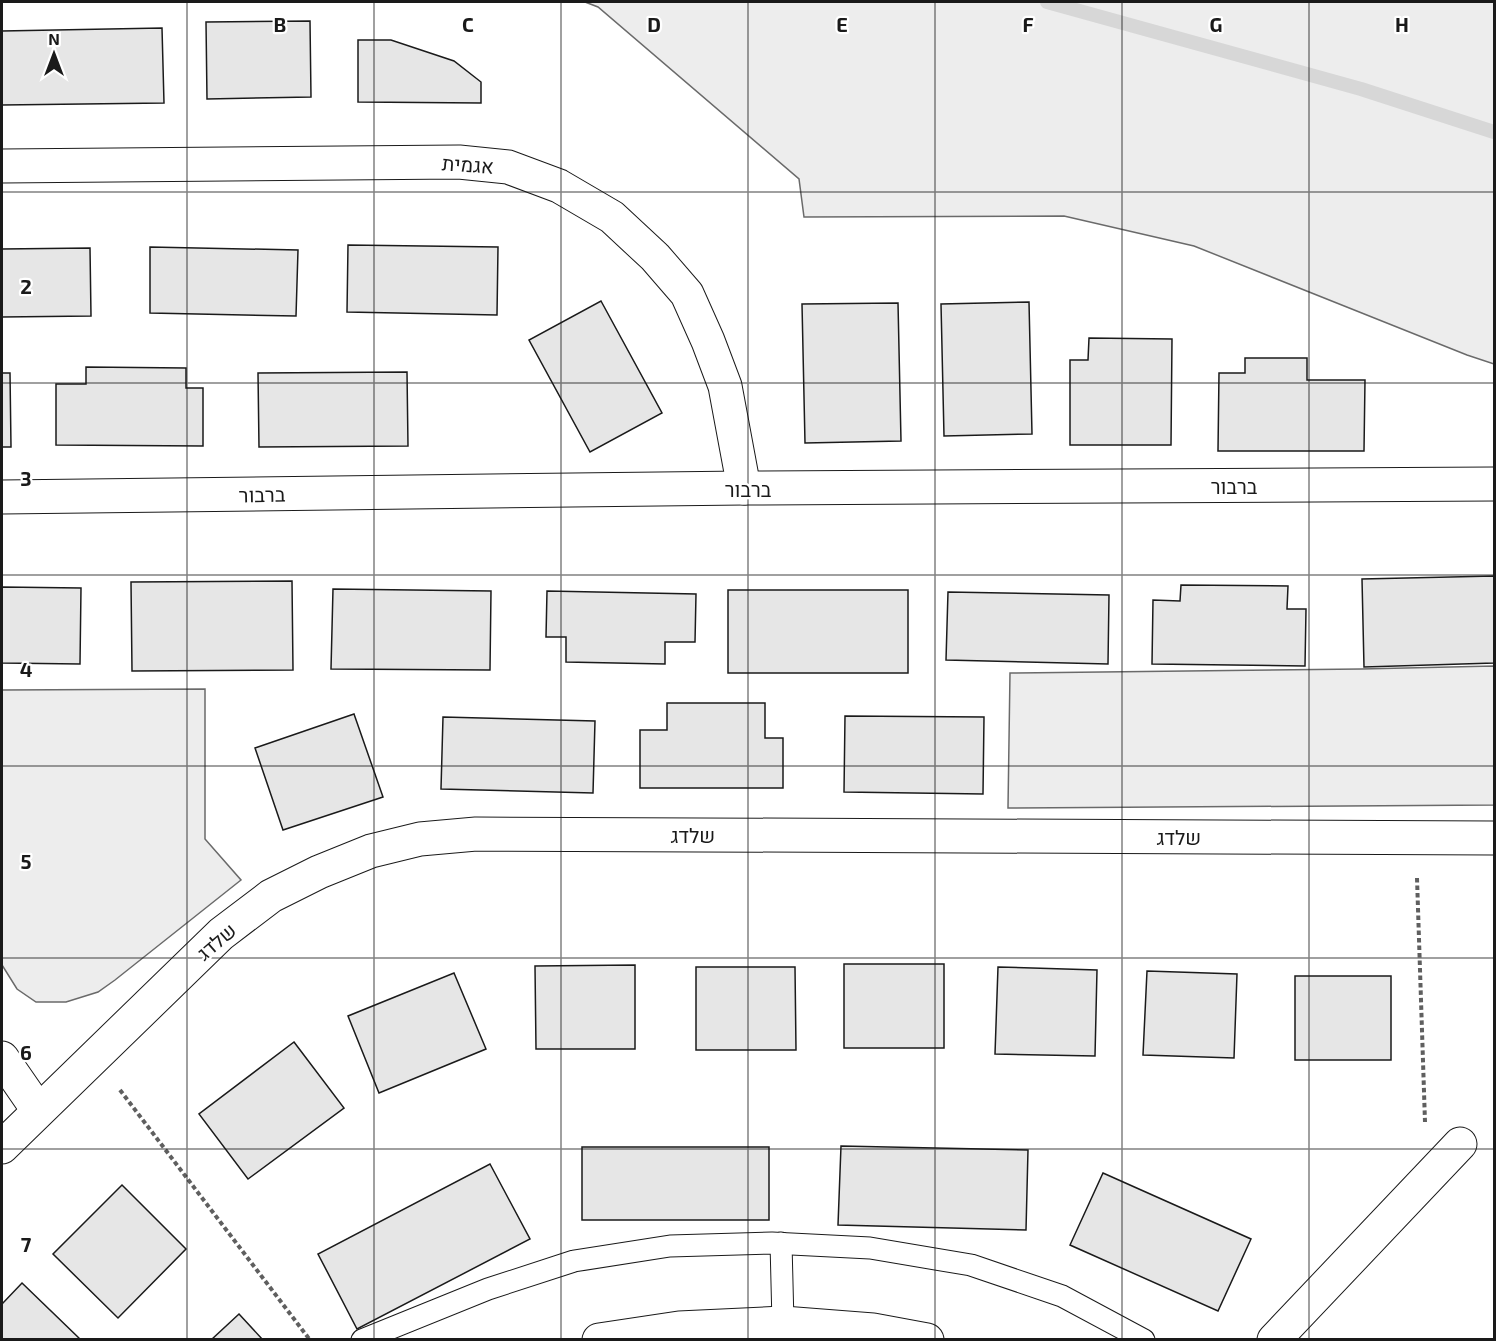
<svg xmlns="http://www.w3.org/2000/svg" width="1496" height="1341" font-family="'Exo 2',Heebo,sans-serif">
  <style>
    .built { fill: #ededed; stroke: #6a6a6a; stroke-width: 1.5 }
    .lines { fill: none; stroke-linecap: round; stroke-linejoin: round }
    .stream { stroke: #d7d7d7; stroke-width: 14 }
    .building { fill: #e6e6e6; stroke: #1a1a1a; stroke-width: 1.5 }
    .lane-casing { stroke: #1a1a1a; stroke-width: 23 }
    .street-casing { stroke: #1a1a1a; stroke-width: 35 }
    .path { stroke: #5f5f5f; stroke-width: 4; stroke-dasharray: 4.5 3; stroke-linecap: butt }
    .lane { stroke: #fff; stroke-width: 21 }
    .street { stroke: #fff; stroke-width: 33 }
    .grid { fill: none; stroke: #1a1a1a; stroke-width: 1.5; stroke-opacity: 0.55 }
    .labels { text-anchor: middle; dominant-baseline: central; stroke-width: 4.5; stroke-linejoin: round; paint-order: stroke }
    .street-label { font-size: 20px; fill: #1a1a1a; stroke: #fff }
    .grid-label { font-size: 20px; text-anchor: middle; font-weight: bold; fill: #1a1a1a; stroke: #fff; stroke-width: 4.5; stroke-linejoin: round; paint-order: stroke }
  </style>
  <rect width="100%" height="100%" fill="#fff"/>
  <g class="built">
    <path d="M585,2H1494V364L1467,355L1194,246L1064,216L804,217L799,179L598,7Z"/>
    <path d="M1494,666V805L1008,808L1010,673L1361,669Z"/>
    <path d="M205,689V839L241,880L115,980L98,992L66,1002H36L17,989L2,965V690Z"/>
  </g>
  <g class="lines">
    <path class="stream" d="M1047,2L1361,89L1494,132"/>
  </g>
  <g class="building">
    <path d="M310,21L311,97L207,99L206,22Z"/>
    <path d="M162,28L164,103L2,105V31Z"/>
    <path d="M358,40H391L454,61L481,82V103L358,102Z"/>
    <path d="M348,245L498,247L497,315L347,312Z"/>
    <path d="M150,247L298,250L296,316L150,313Z"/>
    <path d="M90,248L91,316L2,317V249Z"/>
    <path d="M601,301L662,413L590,452L529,340Z"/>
    <path d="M1029,302L1032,434L944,436L941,304Z"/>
    <path d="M898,303L901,441L805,443L802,304Z"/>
    <path d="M1089,338L1172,339L1171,445H1070V360H1088Z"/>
    <path d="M1245,358H1307V380H1365L1364,451H1218L1219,373H1245Z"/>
    <path d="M86,367L186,368V388H203V446L56,445V384H86Z"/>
    <path d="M407,372L408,446L259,447L258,373Z"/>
    <path d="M2,373H10L11,447H2Z"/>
    <path d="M1494,576V663L1364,667L1362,579Z"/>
    <path d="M292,581L293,670L132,671L131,582Z"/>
    <path d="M1181,585L1288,586L1287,609H1306L1305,666L1152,664L1153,600L1180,601Z"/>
    <path d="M2,587L81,588L80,664L2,663Z"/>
    <path d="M333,589L491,591L490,670L331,669Z"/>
    <rect x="728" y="590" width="180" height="83"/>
    <path d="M547,591L696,594L695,642H665V664L566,662V637H546Z"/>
    <path d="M948,592L1109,595L1108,664L946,660Z"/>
    <path d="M667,703H765V738H783V788H640V730H667Z"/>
    <path d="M354,714L383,797L283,830L255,748Z"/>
    <path d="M845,716L984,717L983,794L844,792Z"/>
    <path d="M443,717L595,721L593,793L441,789Z"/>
    <rect x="844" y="964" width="100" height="84"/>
    <path d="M635,965V1049H536L535,966Z"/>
    <path d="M696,967H795L796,1050H696Z"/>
    <path d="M998,967L1097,970L1095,1056L995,1054Z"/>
    <path d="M1147,971L1237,974L1234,1058L1143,1055Z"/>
    <path d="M454,973L486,1049L379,1093L348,1016Z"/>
    <rect x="1295" y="976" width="96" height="84"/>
    <path d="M294,1042L344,1108L248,1179L199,1114Z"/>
    <path d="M841,1146L1028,1150L1026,1230L838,1225Z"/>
    <rect x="582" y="1147" width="187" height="73"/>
    <path d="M490,1164L530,1239L357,1329L318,1254Z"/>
    <path d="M1103,1173L1251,1239L1218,1311L1070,1245Z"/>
    <path d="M122,1185L186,1249L118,1318L53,1254Z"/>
    <path d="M22,1283L81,1340H2V1304Z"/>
    <path d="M239,1314L263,1340H211Z"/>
  </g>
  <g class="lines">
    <g class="lane-casing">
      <g id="lane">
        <path d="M781,1243L783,1323"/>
        <path d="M362,1340L488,1289L574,1261L670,1246L772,1243L870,1248L971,1265L1062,1296L1144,1340"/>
      </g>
    </g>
    <g class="street-casing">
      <g id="street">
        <path d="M2,166L459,162L508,167L559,186L612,217L655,257L687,294L708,341L725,386L744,488"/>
        <path d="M2,497L744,488L1494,484"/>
        <path d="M2,1058L38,1110"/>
        <path d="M2,1147L221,934L271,896L319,872L371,851L420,839L476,834L1494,838"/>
        <path d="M599,1340L679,1328L783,1323L873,1330L927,1340"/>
        <path d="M1274,1340L1460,1144"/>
      </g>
    </g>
    <g class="path">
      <path d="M1417,878L1425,1122"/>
      <path d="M120,1090L310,1340"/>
    </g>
    <use href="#lane" class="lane"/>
    <use href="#street" class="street"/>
  </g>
  <path class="grid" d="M187,2V1340M374,2V1340M561,2V1340M748,2V1340M935,2V1340M1122,2V1340M1309,2V1340M2,192H1494M2,383H1494M2,575H1494M2,766H1494M2,958H1494M2,1149H1494"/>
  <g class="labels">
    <g class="street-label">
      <text transform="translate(468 164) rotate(4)">אגמית</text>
      <text x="1234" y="486">ברבור</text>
      <text x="748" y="489">ברבור</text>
      <text transform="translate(262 494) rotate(-1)">ברבור</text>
      <text x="693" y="835">שלדג</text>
      <text x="1179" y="837">שלדג</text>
      <text transform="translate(216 941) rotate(-41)">שלדג</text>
    </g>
  </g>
  <g class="grid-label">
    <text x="280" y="32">B</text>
    <text x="468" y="32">C</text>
    <text x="654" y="32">D</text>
    <text x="842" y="32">E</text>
    <text x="1028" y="32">F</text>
    <text x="1216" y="32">G</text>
    <text x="1402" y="32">H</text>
    <text x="26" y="294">2</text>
    <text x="26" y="486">3</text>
    <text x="26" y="677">4</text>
    <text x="26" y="869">5</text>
    <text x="26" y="1060">6</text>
    <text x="26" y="1252">7</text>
  </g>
  <rect width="1496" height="1341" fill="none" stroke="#1a1a1a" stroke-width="6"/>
  <g transform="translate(54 54)" stroke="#ffffff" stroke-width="4.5" paint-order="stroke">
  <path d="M0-4.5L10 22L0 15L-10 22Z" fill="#1a1a1a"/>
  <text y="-9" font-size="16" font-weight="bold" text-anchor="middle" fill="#1a1a1a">N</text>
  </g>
</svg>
